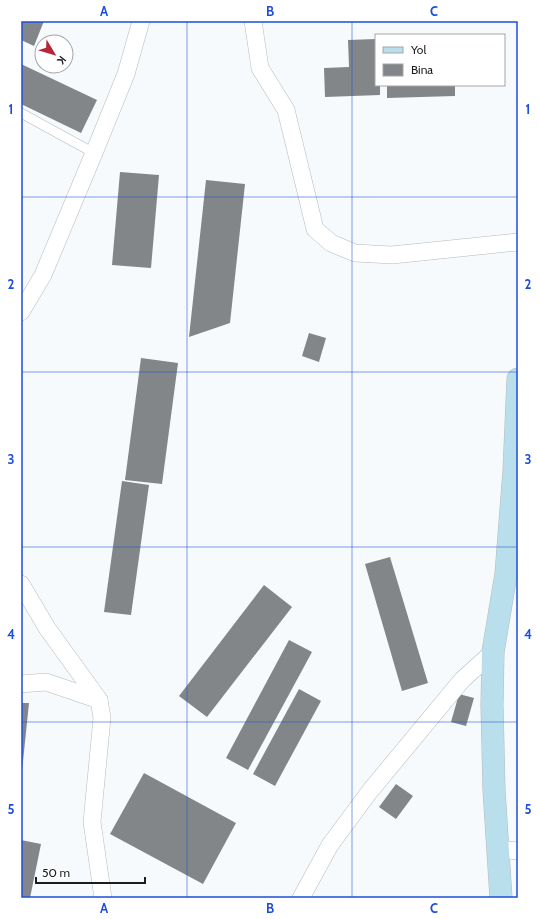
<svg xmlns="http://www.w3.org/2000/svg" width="539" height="919" font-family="Cabin,sans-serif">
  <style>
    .building { fill: #828688 }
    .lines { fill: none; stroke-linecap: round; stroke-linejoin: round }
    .lane-casing { stroke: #b6babc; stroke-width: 10 }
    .street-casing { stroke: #b6babc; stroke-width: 18 }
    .secondary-casing { stroke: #b6babc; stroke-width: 23 }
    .lane { stroke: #fff; stroke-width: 9 }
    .street { stroke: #fff; stroke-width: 17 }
    .secondary { stroke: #b9dfec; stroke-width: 22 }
    .grid { fill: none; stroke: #1d4ed8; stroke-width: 1; stroke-opacity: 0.55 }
    .neatline { fill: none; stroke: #1d4ed8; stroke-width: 1.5 }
    .grid-label { font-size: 13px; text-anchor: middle; font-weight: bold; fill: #1d4ed8 }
  </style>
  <rect width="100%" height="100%" fill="#f6fafc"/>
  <g class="building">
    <path d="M21,21H44L34,46L21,40Z"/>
    <path d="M376,39V85H380V95L325,97L324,68L349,67L348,40Z"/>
    <path d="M21,64L97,100L81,133L21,104Z"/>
    <path d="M387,85H455V96L387,98Z"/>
    <path d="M120,172L159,175L151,268L112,265Z"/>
    <path d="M206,180L245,184L230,323L189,337Z"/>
    <path d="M309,333L326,338L319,362L302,356Z"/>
    <path d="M141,358L178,363L162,484L125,480Z"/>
    <path d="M122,481L149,485L131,615L104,612Z"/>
    <path d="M390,557L428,683L402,691L365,564Z"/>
    <path d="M264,585L292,607L207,717L179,696Z"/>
    <path d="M289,640L312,652L248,770L226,758Z"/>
    <path d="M299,689L321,701L275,786L253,774Z"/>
    <path d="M459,694L474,698L466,726L451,722Z"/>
    <path d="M21,703H29L22,771H21Z"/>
    <path d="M144,773L236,823L203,884L110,834Z"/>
    <path d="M396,784L413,796L396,819L379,807Z"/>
    <path d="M21,840L41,844L30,898H21Z"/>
  </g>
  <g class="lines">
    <g class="lane-casing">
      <path id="lane" d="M21,113L94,153"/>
    </g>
    <g class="street-casing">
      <g id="street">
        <path d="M253,21L260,68L286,110L315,229L331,243L355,253L392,255L518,242"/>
        <path d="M21,312L43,275L94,153L126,74L141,21"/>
        <path d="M21,584L47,628L99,700L102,718L92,822L103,898"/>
        <path d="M21,684L46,682L99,700"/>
        <path d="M498,849L518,851"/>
        <path d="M301,898L330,845L370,791L462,680L493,652"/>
      </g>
    </g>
    <g class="secondary-casing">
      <path id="secondary" d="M501,898L494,790L492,705L493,652L506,574L514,471L518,379"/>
    </g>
    <use href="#lane" class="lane"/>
    <use href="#street" class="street"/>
    <use href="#secondary" class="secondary"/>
  </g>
  <path class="grid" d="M187,21V898M352,21V898M21,197H518M21,372H518M21,547H518M21,722H518"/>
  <rect width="539" height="919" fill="none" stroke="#ffffff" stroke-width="44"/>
  <rect x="375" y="34" width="130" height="52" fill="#ffffff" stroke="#a4a5a5"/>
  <rect x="383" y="47" width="20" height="6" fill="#b9dfec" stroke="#a4a5a5"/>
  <text x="411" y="54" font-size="12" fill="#1b1d1d">Yol</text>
  <rect x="383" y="64" width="20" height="12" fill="#828688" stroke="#a4a5a5"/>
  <text x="411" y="74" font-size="12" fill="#1b1d1d">Bina</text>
  <g transform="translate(54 54) rotate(128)"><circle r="19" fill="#ffffff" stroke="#a4a5a5"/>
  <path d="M0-3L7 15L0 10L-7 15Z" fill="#b72539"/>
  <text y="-6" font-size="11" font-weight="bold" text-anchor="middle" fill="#1b1d1d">K</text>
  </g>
  <path d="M36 877v6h109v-6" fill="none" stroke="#1b1d1d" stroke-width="2"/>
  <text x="42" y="877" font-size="12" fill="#1b1d1d" stroke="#ffffff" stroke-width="3" paint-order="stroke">50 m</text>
  <rect x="22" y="22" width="495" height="875" class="neatline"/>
  <g class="grid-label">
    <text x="104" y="16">A</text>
    <text x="270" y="16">B</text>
    <text x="434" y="16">C</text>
    <text x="11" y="114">1</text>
    <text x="528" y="114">1</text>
    <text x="11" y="289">2</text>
    <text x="528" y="289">2</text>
    <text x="11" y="464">3</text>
    <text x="528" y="464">3</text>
    <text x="11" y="639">4</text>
    <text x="528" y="639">4</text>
    <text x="11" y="814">5</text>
    <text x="528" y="814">5</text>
    <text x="104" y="913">A</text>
    <text x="270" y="913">B</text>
    <text x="434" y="913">C</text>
  </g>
</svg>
